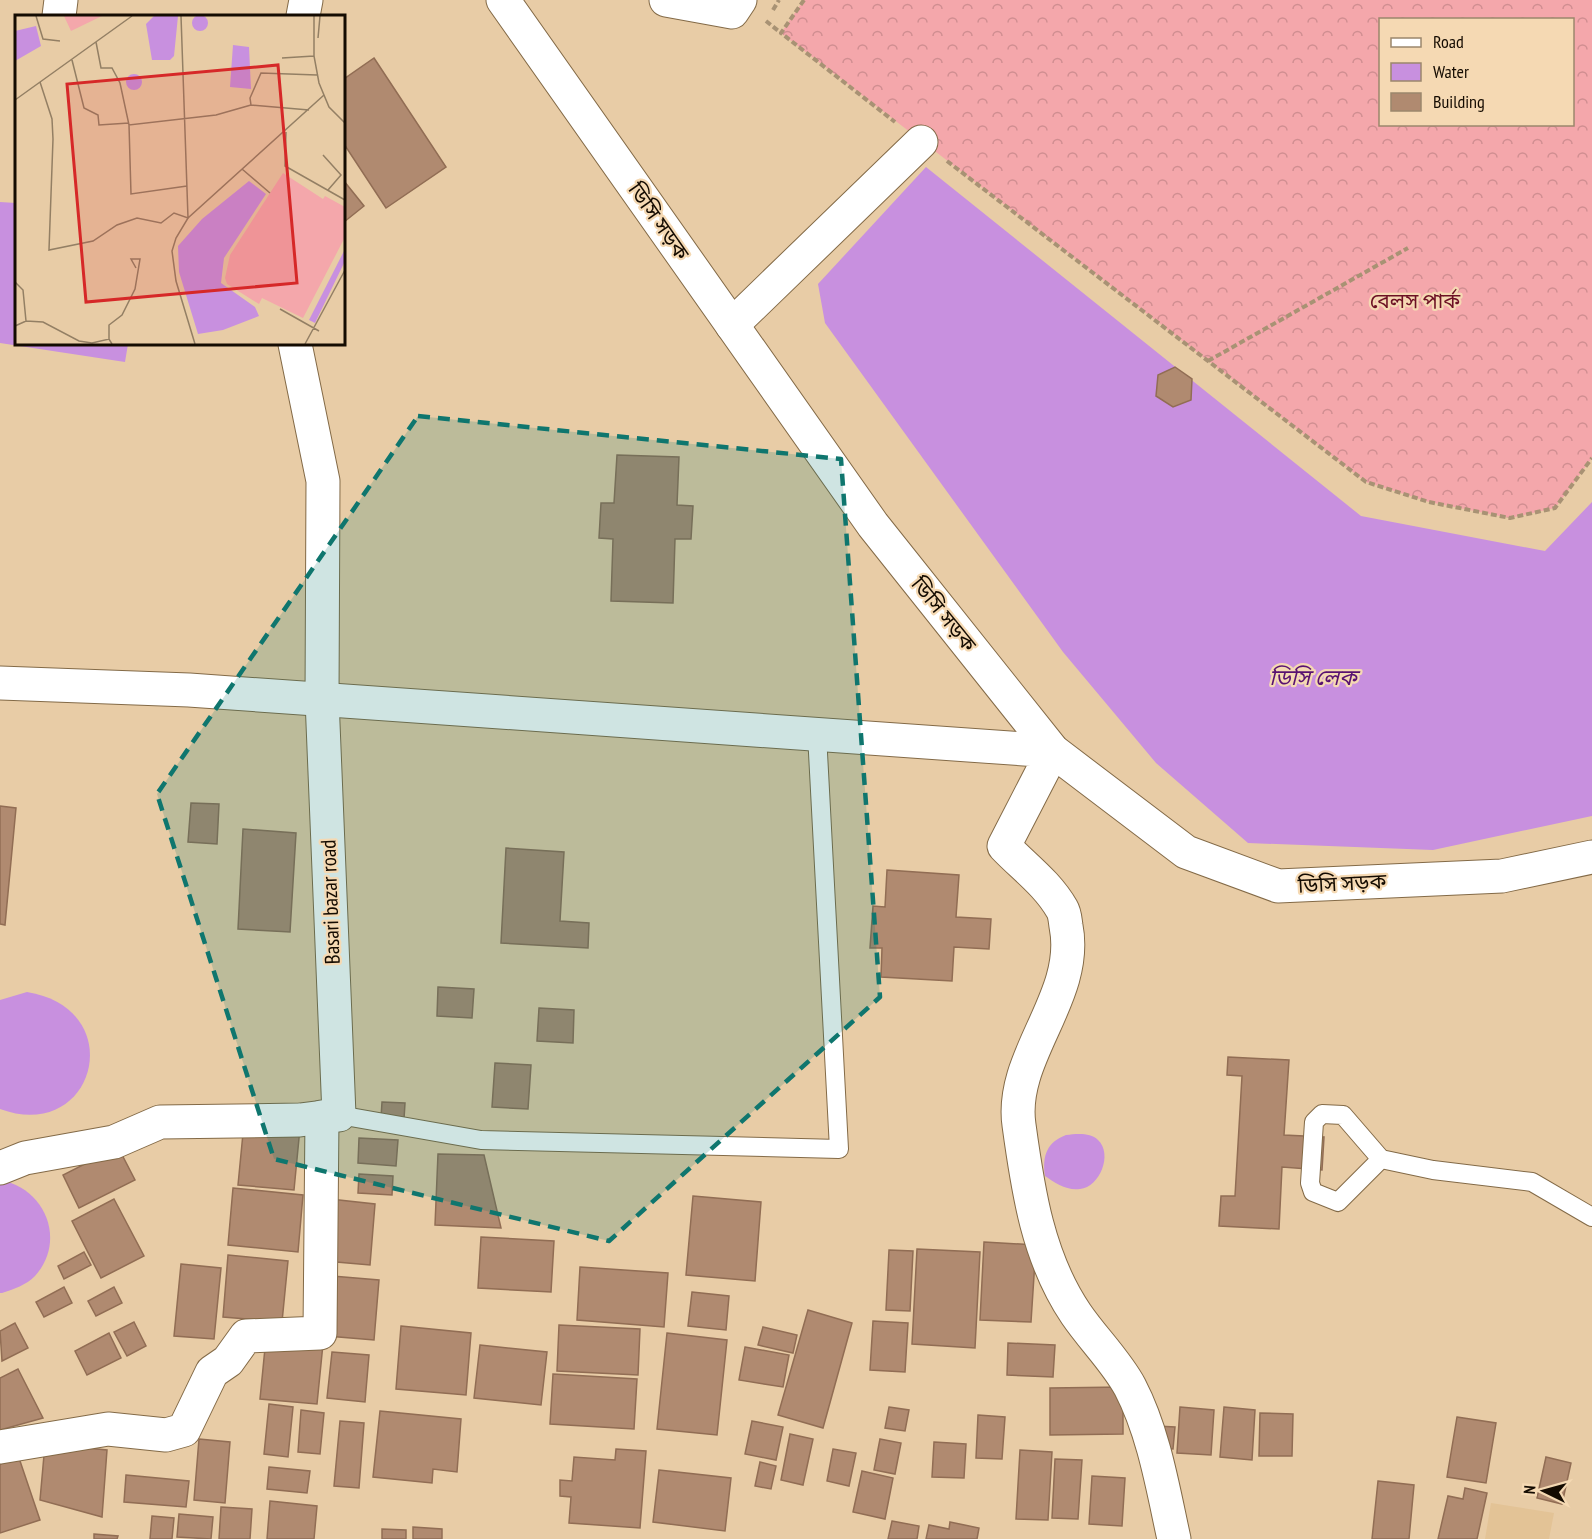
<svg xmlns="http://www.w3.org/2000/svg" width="1592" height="1539" font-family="'PT Sans Narrow','Noto Sans Bengali',sans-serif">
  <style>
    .built { fill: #e3c396 }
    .forest { fill: url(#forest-crowns); fill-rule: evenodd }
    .water { fill: #c890df }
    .building { fill: #b08a70; stroke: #916d54; stroke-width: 1.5 }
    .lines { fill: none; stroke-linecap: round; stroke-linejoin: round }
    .service-casing { stroke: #836a47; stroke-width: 20 }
    .minor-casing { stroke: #836a47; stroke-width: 35 }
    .path { stroke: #a89274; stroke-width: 4; stroke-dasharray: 6 3; stroke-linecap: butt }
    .service { stroke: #fff; stroke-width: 18 }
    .minor { stroke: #fff; stroke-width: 33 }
    .marked { fill: #0f766e; fill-opacity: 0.2; stroke: #0f766e; stroke-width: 4.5; stroke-dasharray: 12 8; stroke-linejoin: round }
    .labels { text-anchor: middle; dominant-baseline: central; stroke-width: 4.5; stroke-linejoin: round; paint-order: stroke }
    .street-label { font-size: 21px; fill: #140b01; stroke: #f5d9b3 }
    .park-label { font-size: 21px; fill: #6c1024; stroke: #f5d9b3 }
    .water-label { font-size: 22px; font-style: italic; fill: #581170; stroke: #f5d9b3 }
    .inset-road { fill: none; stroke: #937f64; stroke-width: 1.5 }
    .view { fill: #d62828; fill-opacity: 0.15; stroke: #d62828; stroke-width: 3 }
    .inset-edge { fill: none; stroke: #140b01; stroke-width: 3 }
  </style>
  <defs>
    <pattern id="forest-crowns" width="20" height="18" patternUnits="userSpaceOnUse" patternTransform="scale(1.5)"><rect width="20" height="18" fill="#f4a7ab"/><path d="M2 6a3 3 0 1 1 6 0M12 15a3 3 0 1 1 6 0" fill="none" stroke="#d08e91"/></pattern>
  </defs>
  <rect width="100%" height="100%" fill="#e8cca6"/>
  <path class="built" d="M1491,1503L1554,1513L1549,1539H1485Z"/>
  <path class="forest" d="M804,0H1592V458L1555,508L1510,518L1429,502L1366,482L781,33ZM1380,20H1572V124H1380Z"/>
  <g class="water">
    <path d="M926,167L1361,516L1545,551L1592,502V816L1433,850L1248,843L1156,763L1063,652L825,323L818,284Z"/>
    <path d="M0,202L16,203V344H128L125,362L0,343Z"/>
    <path d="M27,992C131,1009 95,1144 0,1109V1000Z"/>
    <path d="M1066,1135C1076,1134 1090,1132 1098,1140C1113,1154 1100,1187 1080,1189C1067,1191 1055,1183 1045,1176C1042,1156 1047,1142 1066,1135Z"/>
    <path d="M0,1180C45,1188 67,1240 35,1276C26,1285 14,1289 2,1293H0Z"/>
  </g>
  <g class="building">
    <path d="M374,58L446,167L386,208L344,144V79Z"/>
    <path d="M344,181L364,206L344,222Z"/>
    <path d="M1175,367L1192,379L1191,400L1173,407L1156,396L1158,375Z"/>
    <path d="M617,455L679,457L677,505L693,506L691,539H675L673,603L611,601L613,539L599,538L601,503H614Z"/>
    <path d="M191,803L219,804L217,844L188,842Z"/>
    <path d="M0,806L16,808L5,925L0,924Z"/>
    <path d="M243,829L296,833L290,932L238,929Z"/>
    <path d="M506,848L564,852L560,921L589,923L588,948L501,943Z"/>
    <path d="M887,870L959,875L956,917L991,919L989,949L954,947L952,981L881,977L882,948H870L873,906L885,907Z"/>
    <path d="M438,987L474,989L472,1018L437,1016Z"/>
    <path d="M539,1008L574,1010L573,1043L537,1041Z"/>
    <path d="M1228,1057L1289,1060L1284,1135L1324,1137L1322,1170L1282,1167L1279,1229L1219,1226L1221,1196H1235L1242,1076L1227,1075Z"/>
    <path d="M495,1063L531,1065L528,1109L492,1107Z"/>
    <path d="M382,1102L405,1103L404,1119L381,1118Z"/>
    <path d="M244,1123L300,1128L294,1190L238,1185Z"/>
    <path d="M359,1138L398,1140L396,1166L358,1163Z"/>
    <path d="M118,1147L135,1180L79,1208L63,1175Z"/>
    <path d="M438,1154L484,1155L501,1228L435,1225Z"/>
    <path d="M359,1174L393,1176L392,1195L358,1193Z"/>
    <path d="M233,1188L303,1195L298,1252L228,1245Z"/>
    <path d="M693,1196L761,1202L755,1281L686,1275Z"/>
    <path d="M114,1199L144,1256L101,1278L72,1221Z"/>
    <path d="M330,1199L375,1204L370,1265L325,1261Z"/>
    <path d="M481,1237L554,1241L551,1292L478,1288Z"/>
    <path d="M984,1242L1036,1245L1031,1322L980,1320Z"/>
    <path d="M917,1249L980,1252L975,1348L912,1344Z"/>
    <path d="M889,1250L913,1251L910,1311L886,1310Z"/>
    <path d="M84,1252L91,1265L64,1279L58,1266Z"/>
    <path d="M228,1255L288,1261L282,1322L223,1317Z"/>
    <path d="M181,1264L221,1268L214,1339L174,1336Z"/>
    <path d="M580,1267L668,1273L664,1327L577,1320Z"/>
    <path d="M332,1276L379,1280L374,1340L327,1336Z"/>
    <path d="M64,1287L72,1303L44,1317L36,1302Z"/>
    <path d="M114,1287L122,1303L96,1316L88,1301Z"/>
    <path d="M692,1292L729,1296L726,1330L688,1326Z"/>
    <path d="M808,1310L852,1323L823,1428L778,1415Z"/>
    <path d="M873,1321L908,1323L905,1372L870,1370Z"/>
    <path d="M134,1322L146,1346L127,1356L114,1332Z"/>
    <path d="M15,1323L28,1348L2,1361L0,1331Z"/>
    <path d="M559,1325L640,1329L638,1375L557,1371Z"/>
    <path d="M401,1326L471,1333L466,1395L396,1389Z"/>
    <path d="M763,1327L797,1335L793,1353L758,1345Z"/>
    <path d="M109,1333L121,1358L87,1375L75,1351Z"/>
    <path d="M667,1333L727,1340L717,1435L657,1429Z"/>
    <path d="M266,1338L323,1344L317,1404L260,1399Z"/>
    <path d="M1008,1343L1055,1345L1053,1377L1007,1375Z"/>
    <path d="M480,1345L547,1352L541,1405L474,1398Z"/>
    <path d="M745,1347L789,1355L783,1387L739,1380Z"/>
    <path d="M332,1352L369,1355L365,1402L327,1398Z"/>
    <path d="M18,1369L43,1418L0,1430V1378Z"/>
    <path d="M553,1374L637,1379L634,1429L550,1424Z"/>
    <path d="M1123,1387V1434L1050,1435V1388Z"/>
    <path d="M269,1404L293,1407L288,1457L264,1454Z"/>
    <path d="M889,1407L909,1410L905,1431L885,1428Z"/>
    <path d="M1180,1407L1214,1410L1211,1455L1177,1453Z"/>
    <path d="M1224,1407L1255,1410L1252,1460L1220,1457Z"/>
    <path d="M301,1410L324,1413L320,1454L298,1452Z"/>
    <path d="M380,1411L461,1419L457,1472L433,1469L432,1483L373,1477Z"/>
    <path d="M1260,1413L1293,1414L1292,1456H1259Z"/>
    <path d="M978,1415L1005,1417L1002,1459L976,1458Z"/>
    <path d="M1457,1417L1496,1423L1486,1483L1447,1477Z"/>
    <path d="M340,1421L364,1423L359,1488L334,1486Z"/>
    <path d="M752,1421L783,1427L776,1460L745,1454Z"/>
    <path d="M1156,1426L1175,1427L1173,1449L1154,1447Z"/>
    <path d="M790,1434L813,1439L803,1485L781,1480Z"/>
    <path d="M199,1439L230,1442L225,1503L194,1500Z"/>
    <path d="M880,1439L901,1443L895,1474L874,1470Z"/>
    <path d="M934,1442L966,1444L964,1478L932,1477Z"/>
    <path d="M45,1444L107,1450L102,1517L40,1500Z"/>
    <path d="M616,1449L646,1451L640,1528L569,1523L571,1497L560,1496V1480L572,1481L574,1457L615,1460Z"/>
    <path d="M833,1449L856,1453L849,1486L827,1481Z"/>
    <path d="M1020,1450L1052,1452L1048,1520L1016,1519Z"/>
    <path d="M1546,1457L1571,1463L1562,1504L1537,1498Z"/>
    <path d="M19,1458L40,1520L0,1533V1464Z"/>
    <path d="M1055,1459L1082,1460L1078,1519L1052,1518Z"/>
    <path d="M760,1462L776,1466L771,1489L755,1486Z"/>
    <path d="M269,1467L310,1471L307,1493L267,1489Z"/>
    <path d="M659,1470L731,1478L725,1531L653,1522Z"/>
    <path d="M862,1471L893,1478L885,1519L853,1512Z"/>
    <path d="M126,1475L189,1481L186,1507L124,1502Z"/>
    <path d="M1092,1476L1125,1478L1122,1526L1089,1524Z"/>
    <path d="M1378,1481L1414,1485L1409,1539H1372Z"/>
    <path d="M1465,1488L1487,1493L1477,1539H1438L1448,1496L1463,1499Z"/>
    <path d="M270,1501L317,1506L314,1539H267Z"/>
    <path d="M221,1507L252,1509L250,1539H219Z"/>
    <path d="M179,1514L213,1517L211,1539L177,1537Z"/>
    <path d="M152,1516L174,1518L172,1539H150Z"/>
    <path d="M892,1521L919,1526L917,1539H888Z"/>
    <path d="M950,1522L979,1528L977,1539H926L929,1525L949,1529Z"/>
    <path d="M413,1527L442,1529V1539H413Z"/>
    <path d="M382,1529L406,1530V1539H382Z"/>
    <path d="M94,1534L118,1536L117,1539H94Z"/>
  </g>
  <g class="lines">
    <g class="service-casing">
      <g id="service">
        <path d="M339,1115L481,1140L839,1149L817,734"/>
        <path d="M1381,1159L1338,1202L1313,1192L1310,1183L1314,1122L1322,1114L1343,1115L1381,1159L1433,1170L1532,1182L1592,1217"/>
      </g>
    </g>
    <g class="minor-casing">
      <g id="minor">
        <path d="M503,0L873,525L1053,751L1186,852L1278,886L1502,876L1592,857"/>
        <path d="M666,0L732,12L740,0"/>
        <path d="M59,16L61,0"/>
        <path d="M303,16L306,0"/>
        <path d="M732,325L921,142"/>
        <path d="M0,683L189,690L1053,751L1004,846C1024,867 1047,883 1062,909C1065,914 1065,920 1066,926C1080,997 1009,1056 1019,1125C1028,1191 1038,1258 1076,1314C1093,1339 1116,1361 1130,1387C1154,1433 1163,1489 1174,1539"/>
        <path d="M0,1168L25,1158L114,1142L160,1122L300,1120L339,1115L322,699L323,481L295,344"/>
        <path d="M0,1447L108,1429L166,1435L184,1430L212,1372L228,1361L246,1336L320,1333L322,1117"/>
      </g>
    </g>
    <g class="path">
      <path d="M804,0L781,33L895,122"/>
      <path d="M773,10L779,0"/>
      <path d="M766,21L781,33"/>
      <path d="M947,161L1366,482L1429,502L1510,518L1555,508L1592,458"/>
      <path d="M1208,361L1408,248"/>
    </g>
    <use href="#service" class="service"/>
    <use href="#minor" class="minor"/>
  </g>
  <path class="marked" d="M418,416L841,459L880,997L609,1241L274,1159L157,794Z"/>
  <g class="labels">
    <g class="street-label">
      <text transform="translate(659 221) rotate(55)">ডিসি সড়ক</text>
      <text transform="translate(944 614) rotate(51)">ডিসি সড়ক</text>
      <text transform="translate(1342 883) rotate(-3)">ডিসি সড়ক</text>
      <text transform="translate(330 902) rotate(-92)">Basari bazar road</text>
    </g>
    <g class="park-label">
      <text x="1415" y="300">বেলস পার্ক</text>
    </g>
    <g class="water-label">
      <text x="1313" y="677">ডিসি লেক</text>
    </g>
  </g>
  <g transform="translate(15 15)">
    <rect width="330" height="330" fill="#e8cca6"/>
    <path d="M49,1H87L56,16ZM268,158L308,184L310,181L330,192V222L288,303L247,283L244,289L212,269L210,263L215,240Z" fill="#f4a7ab"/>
    <path d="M177 8a8 8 0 1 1 16 0a8 8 0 1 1-16 0ZM139,1H163L159,41L155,45H137L131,9ZM21,11L26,31L0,46V16ZM218,30L234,32L236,74L215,72ZM111 67a8 8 0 1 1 16 0a8 8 0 1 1-16 0ZM234,166L251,179L209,243L206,268L240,292L244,301L208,315L183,319L164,257L163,231L187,204ZM330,234V246L300,308L294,305Z" fill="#c890df"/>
    <path class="inset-road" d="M21,1L28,24L45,26M299,1V41L304,68L314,92L330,108M303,23L305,1M81,27L86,53H97L105,68L114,110L201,100L236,90M267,43L299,41M57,45L69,93L83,100L84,110L114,108M25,67L37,104L38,124L34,235L78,226L102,210L122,203L146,208L159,198L173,203L166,1M0,85L117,1M294,95L236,90L235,83L246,58L302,60M114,110L116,179L172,171M271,117L270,151L330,185M308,140L326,160L313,175M227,154L255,178M0,267L8,275L11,306M265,294L304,316M0,311L11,306L28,307L64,326L77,328L94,324L97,329M94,324V310L107,300L120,274L125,244H116L121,253M180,329L161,266L157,236L161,223L173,203L309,80M290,329L330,255"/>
    <path class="view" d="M263,50L282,268L71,287L52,69Z"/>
    <rect width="330" height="330" class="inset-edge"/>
  </g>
  <rect x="1379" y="18" width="195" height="108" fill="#f5d9b3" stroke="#9b876c" stroke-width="1.5"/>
  <rect x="1391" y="38" width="30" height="9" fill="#ffffff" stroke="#9b876c" stroke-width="1.5"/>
  <text x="1433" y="48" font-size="18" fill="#140b01">Road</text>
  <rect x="1391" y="63" width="30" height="18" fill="#c890df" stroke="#9b876c" stroke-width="1.5"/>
  <text x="1433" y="78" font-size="18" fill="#140b01">Water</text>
  <rect x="1391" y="93" width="30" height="18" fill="#b08a70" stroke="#9b876c" stroke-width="1.5"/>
  <text x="1433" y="108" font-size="18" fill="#140b01">Building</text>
  <g transform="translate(1544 1491) rotate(275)" stroke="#f5d9b3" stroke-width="4.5" paint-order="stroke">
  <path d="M0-4.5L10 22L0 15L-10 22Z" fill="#140b01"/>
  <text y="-9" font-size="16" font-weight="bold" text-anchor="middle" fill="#140b01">N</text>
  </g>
</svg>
